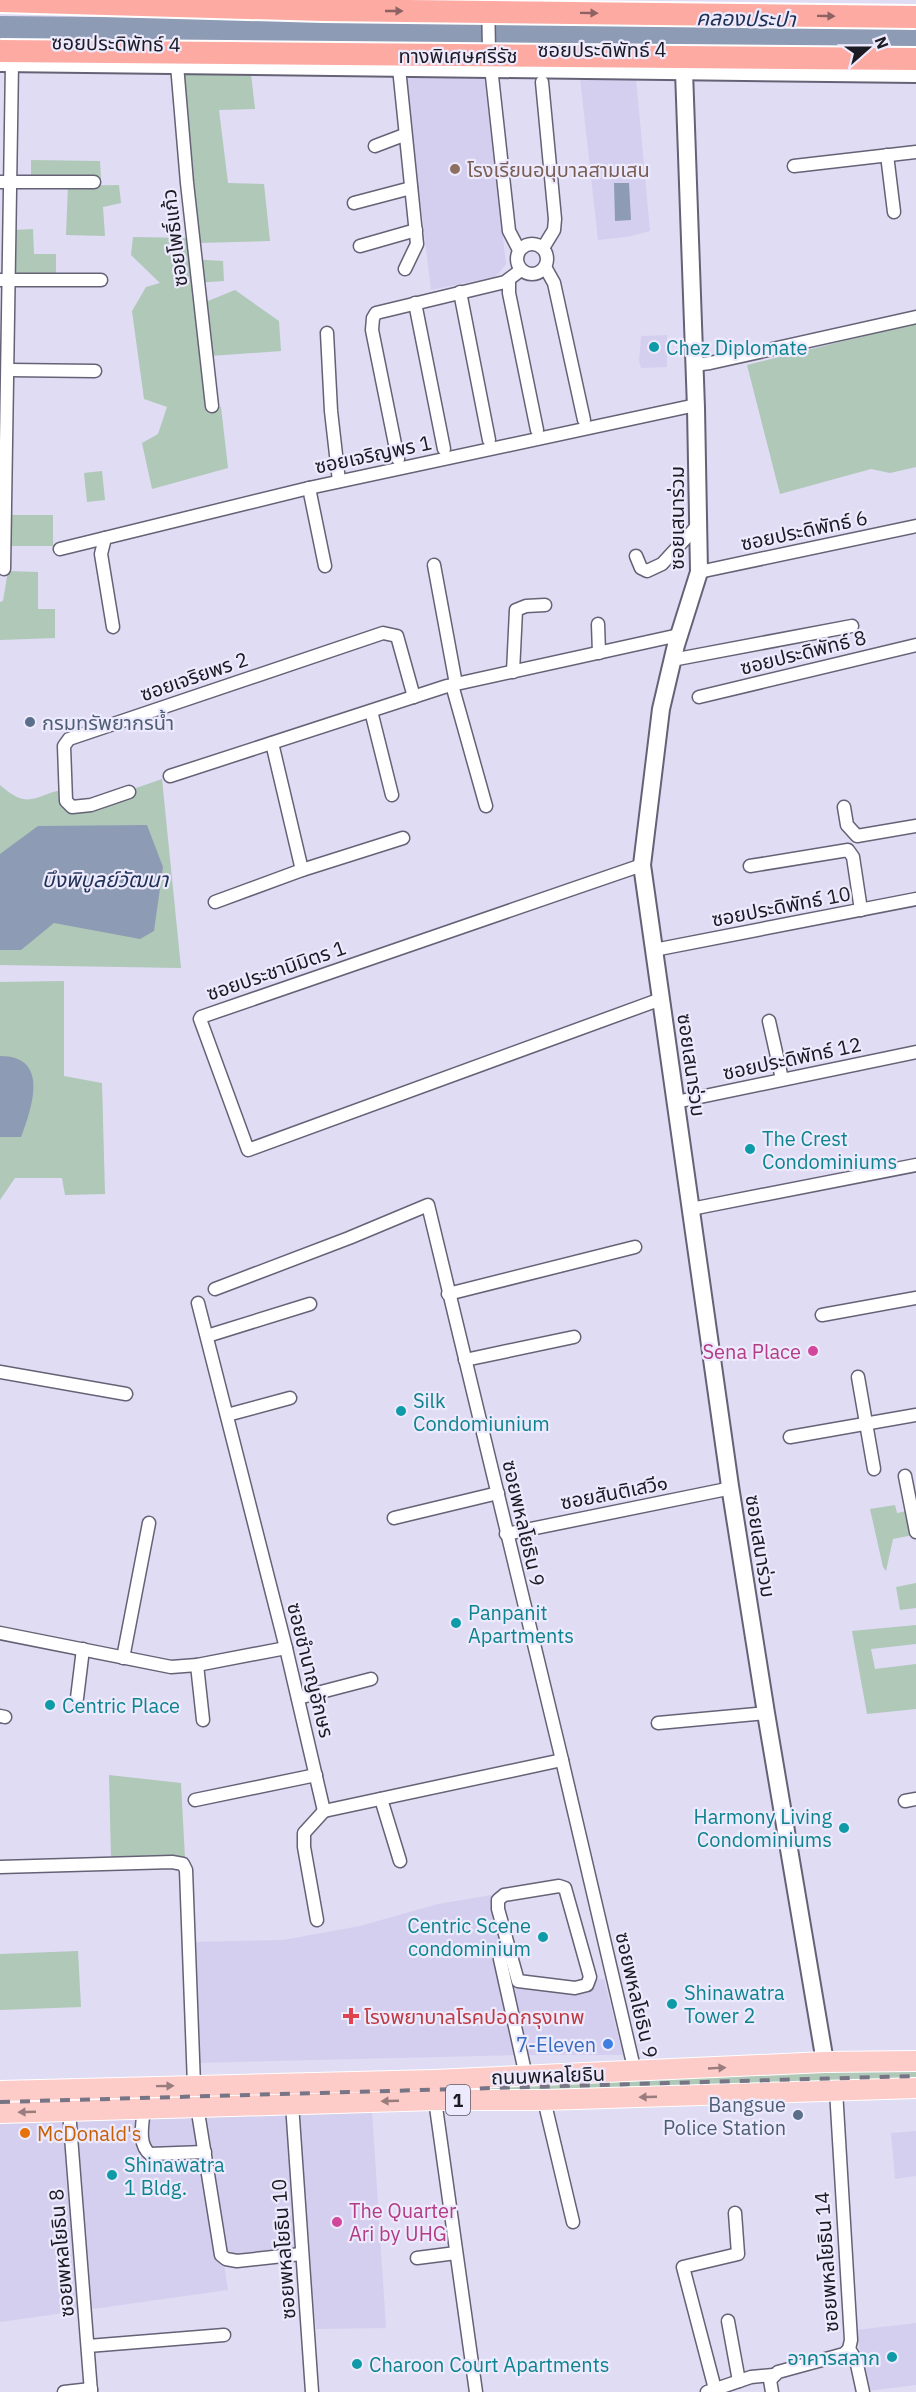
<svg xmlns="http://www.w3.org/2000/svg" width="916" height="2392" font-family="'IBM Plex Sans','Noto Sans Thai',sans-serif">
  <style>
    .built { fill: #d4cfee }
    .green { fill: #afc8b8 }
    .water { fill: #8e9bb5 }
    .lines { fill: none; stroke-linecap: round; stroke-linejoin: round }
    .street-casing { stroke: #656276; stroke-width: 15 }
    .secondary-casing { stroke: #656276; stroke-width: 20 }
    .primary-casing { stroke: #fff; stroke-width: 22 }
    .street { stroke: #fff; stroke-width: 12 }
    .secondary { stroke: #fff; stroke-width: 16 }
    .primary { stroke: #feccc8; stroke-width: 20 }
    .rail { stroke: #777585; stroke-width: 4; stroke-dasharray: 10 10; stroke-linecap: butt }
    .highway-bridge-casing { stroke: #fff; stroke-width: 26; stroke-linecap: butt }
    .highway-bridge { stroke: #fdaaa3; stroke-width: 22 }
    .oneway { fill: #8c6263 }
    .oneway2 { fill: #987c7e }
    .education-dot { fill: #8d6e63; stroke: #edeafd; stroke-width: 2 }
    .culture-dot { fill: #0f9aa8; stroke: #edeafd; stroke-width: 2 }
    .service-dot { fill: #5c6f8a; stroke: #edeafd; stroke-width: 2 }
    .hotel-dot { fill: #d1479c; stroke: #edeafd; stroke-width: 2 }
    .health-dot { fill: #e0444e; stroke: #edeafd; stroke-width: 2 }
    .shop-dot { fill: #3f7fe0; stroke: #edeafd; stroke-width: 2 }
    .food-dot { fill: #e8710a; stroke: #edeafd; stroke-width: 2 }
    .labels { text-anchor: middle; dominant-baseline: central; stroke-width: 4.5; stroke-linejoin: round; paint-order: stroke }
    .shield { fill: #edeafd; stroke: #5b5864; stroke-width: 1.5 }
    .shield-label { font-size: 18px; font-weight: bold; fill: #1c1a23 }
    .street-label { font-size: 20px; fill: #1c1a23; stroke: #edeafd }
    .education-label { font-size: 20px; fill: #785e54; stroke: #edeafd; text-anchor: start }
    .culture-label { font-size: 20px; fill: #0d838f; stroke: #edeafd; text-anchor: start }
    .service-label { font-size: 20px; fill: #4e5e75; stroke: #edeafd; text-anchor: start }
    .hotel-label { font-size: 20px; fill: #b23c85; stroke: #edeafd; text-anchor: end }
    .health-label { font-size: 20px; fill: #be3a42; stroke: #edeafd; text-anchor: start }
    .shop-label { font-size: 20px; fill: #366cbe; stroke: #edeafd; text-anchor: end }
    .food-label { font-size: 20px; fill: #c56008; stroke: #edeafd; text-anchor: start }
    .water-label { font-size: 21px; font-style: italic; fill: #1e2f54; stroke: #edeafd }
  </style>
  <rect width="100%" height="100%" fill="#dfdcf4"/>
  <g class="built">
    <path d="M405,75H484L506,264L499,273L494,277L431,290Z"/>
    <path d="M580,78H636L650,231L627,237L598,240Z"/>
    <path d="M667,335V367L641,368L639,361L641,336Z"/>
    <path d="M491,1895L511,1985L604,1979L623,2055H515L196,2063L190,1942L283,1940L360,1926L438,1904Z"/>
    <path d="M372,2111L386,2328L316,2329L308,2259L224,2264L228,2290L0,2322V2119Z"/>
    <path d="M916,2131V2176L895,2179L891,2133Z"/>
    <path d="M916,2323V2385L867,2391L856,2330Z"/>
  </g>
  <g class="green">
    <path d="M183,73L251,74L255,109L219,110L228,183L264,184L270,241L197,243L181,75Z"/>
    <path d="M31,160L100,161L101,179H31Z"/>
    <path d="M119,185L121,203L103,207L105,236L66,235L68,186Z"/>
    <path d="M33,229L34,254H56V276L15,277L14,230Z"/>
    <path d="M133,237L188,238L190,259L223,261L224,281L194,283L196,295L208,301L235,290L279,321L281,351L210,356L217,407H221L228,468L152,489L142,443L158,434L167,407L144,399L132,311L146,287L160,283L131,255Z"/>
    <path d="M916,323V467L890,473L871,469L780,494L747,365Z"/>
    <path d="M102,471L105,500L87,502L84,473Z"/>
    <rect x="10" y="515" width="43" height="31"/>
    <path d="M8,571L38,572V609H55V638L0,640V602L3,601Z"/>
    <path d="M162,779L181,968L0,965V785C29,811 35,795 65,789L67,812Z"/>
    <path d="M64,981V1076L102,1083L105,1194L65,1195L62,1178H15L0,1200V982Z"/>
    <path d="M895,1505L897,1513L907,1511L913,1535L893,1539L886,1571L883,1567L870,1509Z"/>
    <path d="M916,1583V1608L900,1610L896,1587Z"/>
    <path d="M916,1625V1644L871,1649L875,1669L916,1664V1709L867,1714L852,1631Z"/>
    <path d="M109,1775L181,1783L185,1858H111Z"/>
    <path d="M78,1951L81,2007L0,2010V1954Z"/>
    <path d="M916,2066V2082L124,2101L123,2096Z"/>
  </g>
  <g class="water">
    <path d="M0,16L916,26V55L0,45Z"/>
    <path d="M614,183H629L631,220L615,221Z"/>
    <path d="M147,825L163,867L154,931L140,939L54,923L21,950H0V854L38,826Z"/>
    <path d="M0,1056C50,1056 32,1107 21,1137H0Z"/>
  </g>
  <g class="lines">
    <g class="street-casing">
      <g id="street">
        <path d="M488,0L489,49L509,231L519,250"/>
        <path d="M177,65L187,183L212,406"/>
        <path d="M399,68L417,244L405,269"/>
        <path d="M542,82L555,219L554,230L543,248"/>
        <path d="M375,146L404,135"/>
        <path d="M887,155L894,212"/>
        <path d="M794,166L916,152"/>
        <path d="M0,182H94"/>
        <path d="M354,203L411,188"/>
        <circle cx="532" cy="259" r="15"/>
        <path d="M360,246L416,230"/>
        <path d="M545,267L554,283L584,420"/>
        <path d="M0,280H101"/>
        <path d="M509,280V293L537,430"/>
        <path d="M460,292L489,440"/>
        <path d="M415,303L444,449"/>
        <path d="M327,333L331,411L339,481"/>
        <path d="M694,365L710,363L916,317"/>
        <path d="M9,370L95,371"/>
        <path d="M398,459L372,330L373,318L376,313L505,282L521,270"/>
        <path d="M309,488L325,566"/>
        <path d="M105,538L101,554L113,627"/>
        <path d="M60,549L309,488L696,405"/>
        <path d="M636,556L641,568L647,571L662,564L698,525"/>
        <path d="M434,565L456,684"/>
        <path d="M4,569L12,63"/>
        <path d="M699,572L916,526"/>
        <path d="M598,624L599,653"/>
        <path d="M672,660L852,626"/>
        <path d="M513,672L516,610L526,606L545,605"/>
        <path d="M452,685L486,806"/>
        <path d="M699,697L916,645"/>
        <path d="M371,711L392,795"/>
        <path d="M272,743L302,870"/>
        <path d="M170,776L447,686L679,635"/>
        <path d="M129,792L91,805L72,807L66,801L64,746L69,739L383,633L397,636L414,697"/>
        <path d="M844,807L847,825L857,836L916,826"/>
        <path d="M642,865L201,1017L200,1019L248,1150L661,999"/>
        <path d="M750,866L848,850L853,857L861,910"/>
        <path d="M215,902L302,870L403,838"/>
        <path d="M654,950L916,899"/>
        <path d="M769,1021L782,1079"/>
        <path d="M676,1102L916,1052"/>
        <path d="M691,1209L916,1165"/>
        <path d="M215,1289L349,1238L428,1205L562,1760L635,2072"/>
        <path d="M448,1294L635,1247"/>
        <path d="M198,1303L286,1648L324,1811"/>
        <path d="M822,1315L916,1298"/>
        <path d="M207,1336L310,1304"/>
        <path d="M465,1360L574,1337"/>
        <path d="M0,1372L126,1394"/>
        <path d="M858,1377L874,1469"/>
        <path d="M227,1415L290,1398"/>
        <path d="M790,1437L916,1415"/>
        <path d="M905,1476L916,1532"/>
        <path d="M394,1518L498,1493"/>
        <path d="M506,1534L722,1490L730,1486"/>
        <path d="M0,1633L171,1667L197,1665L286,1648"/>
        <path d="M123,1658L149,1523"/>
        <path d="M197,1665L203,1720"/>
        <path d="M77,1698L83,1649"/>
        <path d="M298,1698L371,1679"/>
        <path d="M0,1716L5,1717"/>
        <path d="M658,1723L766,1713"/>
        <path d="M381,1799L400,1861"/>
        <path d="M195,1800L316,1775"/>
        <path d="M905,1801L916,1799"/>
        <path d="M324,1811L562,1760"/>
        <path d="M0,1867L172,1862L183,1864L186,1870L194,2085"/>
        <path d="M559,1886L565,1888L590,1977L587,1985L575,1988L518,1981L498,1909V1900L504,1895Z"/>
        <path d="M317,1920L304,1847V1833L324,1811"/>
        <path d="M500,1959L526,2076"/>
        <path d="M435,2100L476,2392"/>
        <path d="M544,2100L573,2222"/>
        <path d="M292,2104L312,2392"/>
        <path d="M197,2106L221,2255L226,2259L237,2261L301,2254"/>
        <path d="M144,2108C143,2122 137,2144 150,2154L205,2152"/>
        <path d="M69,2111L91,2392"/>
        <path d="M417,2258L456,2253"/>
        <path d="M728,2321L739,2381"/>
        <path d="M88,2346L224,2335"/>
        <path d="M849,2349L856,2360L863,2392"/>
        <path d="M715,2389L683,2267L738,2254L735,2213"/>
        <path d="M64,2392L91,2389"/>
        <path d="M707,2392L751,2377L773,2375"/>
        <path d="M772,2392L770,2380L778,2372L844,2354L849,2349L851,2340L836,2090"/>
      </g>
    </g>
    <g class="secondary-casing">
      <g id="secondary">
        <path d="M0,63L916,74"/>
        <path d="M684,71L696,408L699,572L676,645L661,709L642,865L730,1486L766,1713L825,2062"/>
      </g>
    </g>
    <g class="primary-casing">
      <g id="primary">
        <path d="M0,2091L434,2080L825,2062L916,2061"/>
        <path d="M0,2113L435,2100H544L916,2088"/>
      </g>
    </g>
    <use href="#street" class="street"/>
    <use href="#secondary" class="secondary"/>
    <use href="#primary" class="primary"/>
    <path class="rail" d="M0,2102L916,2076"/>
    <g class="highway-bridge-casing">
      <g id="highway-bridge">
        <path d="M0,1L323,10L916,17"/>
        <path d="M0,51L916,59"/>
      </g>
    </g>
    <use href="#highway-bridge" class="highway-bridge"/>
  </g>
  <defs><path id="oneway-solid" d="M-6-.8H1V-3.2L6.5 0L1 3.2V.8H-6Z" transform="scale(1.5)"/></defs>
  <g class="oneway">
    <use href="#oneway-solid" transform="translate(394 11)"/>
    <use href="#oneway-solid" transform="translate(589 13) rotate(1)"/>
    <use href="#oneway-solid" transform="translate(826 16) rotate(1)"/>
  </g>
  <g class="oneway2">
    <use href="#oneway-solid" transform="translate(717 2068) rotate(-3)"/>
    <use href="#oneway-solid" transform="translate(165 2086) rotate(-1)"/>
    <use href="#oneway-solid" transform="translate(648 2097) rotate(178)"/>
    <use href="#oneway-solid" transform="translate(390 2101) rotate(178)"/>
    <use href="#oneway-solid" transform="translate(27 2112) rotate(178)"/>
  </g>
  <circle class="education-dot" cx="455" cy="169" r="6"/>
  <g class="culture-dot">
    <circle cx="654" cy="347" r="6"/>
    <circle cx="750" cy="1149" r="6"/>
    <circle cx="401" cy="1411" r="6"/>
    <circle cx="456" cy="1623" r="6"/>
    <circle cx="50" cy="1705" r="6"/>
    <circle cx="844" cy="1828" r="6"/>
    <circle cx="543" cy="1937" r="6"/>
    <circle cx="672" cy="2004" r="6"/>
    <circle cx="112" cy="2175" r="6"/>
    <circle cx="892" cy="2357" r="6"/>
    <circle cx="357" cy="2364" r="6"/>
  </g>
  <g class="service-dot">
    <circle cx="30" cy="722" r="6"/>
    <circle cx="798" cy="2115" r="6"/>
  </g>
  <g class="hotel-dot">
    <circle cx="813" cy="1351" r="6"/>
    <circle cx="337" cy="2222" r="6"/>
  </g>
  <path class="health-dot" d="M348 2007h6v6h6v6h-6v6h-6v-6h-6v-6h6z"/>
  <circle class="shop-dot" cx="608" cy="2044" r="6"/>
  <circle class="food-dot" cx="25" cy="2133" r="6"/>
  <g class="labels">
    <rect class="shield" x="446" y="2085" width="24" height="30" rx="4.5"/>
    <g class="shield-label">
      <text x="458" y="2100">1</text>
    </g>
    <g class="street-label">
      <text transform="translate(116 43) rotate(1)">ซอยประดิพัทธ์ 4</text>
      <text x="602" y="49">ซอยประดิพัทธ์ 4</text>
      <text x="458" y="55">ทางพิเศษศรีรัช</text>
      <text transform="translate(174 238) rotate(-97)">ซอยโพธิ์แก้ว</text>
      <text transform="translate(373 454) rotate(-12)">ซอยเจริญพร 1</text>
      <text transform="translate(676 518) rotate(-90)">ซอยเสนาร่วม</text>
      <text transform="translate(804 530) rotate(-12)">ซอยประดิพัทธ์ 6</text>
      <text transform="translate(803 652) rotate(-14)">ซอยประดิพัทธ์ 8</text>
      <text transform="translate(194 676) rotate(-19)">ซอยเจริยพร 2</text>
      <text transform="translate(781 906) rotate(-11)">ซอยประดิพัทธ์ 10</text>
      <text transform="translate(276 970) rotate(-19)">ซอยประชานิมิตร 1</text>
      <text transform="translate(792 1058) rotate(-12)">ซอยประดิพัทธ์ 12</text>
      <text transform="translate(692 1065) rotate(82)">ซอยเสนาร่วม</text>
      <text transform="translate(614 1492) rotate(-11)">ซอยสันติเสวี๑</text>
      <text transform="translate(524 1523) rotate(77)">ซอยพหลโยธิน 9</text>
      <text transform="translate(761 1546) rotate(81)">ซอยเสนาร่วม</text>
      <text transform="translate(311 1670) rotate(76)">ซอยชำนาญอักษร</text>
      <text transform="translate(637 1995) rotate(77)">ซอยพหลโยธิน 9</text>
      <text transform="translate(548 2075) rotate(-2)">ถนนพหลโยธิน</text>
      <text transform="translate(283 2249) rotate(-94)">ซอยพหลโยธิน 10</text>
      <text transform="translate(61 2253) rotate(-95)">ซอยพหลโยธิน 8</text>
      <text transform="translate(826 2262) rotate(-94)">ซอยพหลโยธิน 14</text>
    </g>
    <g class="education-label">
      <text x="467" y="169">โรงเรียนอนุบาลสามเสน</text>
    </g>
    <g class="culture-label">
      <text x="666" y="347">Chez Diplomate</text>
      <text x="762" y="1138">The Crest<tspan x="762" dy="23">Condominiums</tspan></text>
      <text x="413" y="1400">Silk<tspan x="413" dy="23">Condomiunium</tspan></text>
      <text x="468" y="1612">Panpanit<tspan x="468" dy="23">Apartments</tspan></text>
      <text x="62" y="1705">Centric Place</text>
      <text x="832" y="1816" text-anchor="end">Harmony Living<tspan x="832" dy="23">Condominiums</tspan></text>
      <text x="531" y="1925" text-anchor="end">Centric Scene<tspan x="531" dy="23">condominium</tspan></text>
      <text x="684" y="1992">Shinawatra<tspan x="684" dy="23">Tower 2</tspan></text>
      <text x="124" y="2164">Shinawatra<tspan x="124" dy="23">1 Bldg.</tspan></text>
      <text x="880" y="2357" text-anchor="end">อาคารสลาก</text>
      <text x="369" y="2364">Charoon Court Apartments</text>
    </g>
    <g class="service-label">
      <text x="42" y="722">กรมทรัพยากรน้ำ</text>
      <text x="786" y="2104" text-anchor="end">Bangsue<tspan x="786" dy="23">Police Station</tspan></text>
    </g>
    <g class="hotel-label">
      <text x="801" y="1351">Sena Place</text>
      <text x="349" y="2210" text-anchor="start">The Quarter<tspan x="349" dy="23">Ari by UHG</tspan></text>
    </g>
    <g class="health-label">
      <text x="364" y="2016">โรงพยาบาลโรคปอดกรุงเทพ</text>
    </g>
    <g class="shop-label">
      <text x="596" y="2044">7-Eleven</text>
    </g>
    <g class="food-label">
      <text x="37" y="2133">McDonald's</text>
    </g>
    <g class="water-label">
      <text transform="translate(746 18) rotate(1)">คลองประปา</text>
      <text x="105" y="879">บึงพิบูลย์วัฒนา</text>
    </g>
  </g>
  <g transform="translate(868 48) rotate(69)" stroke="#edeafd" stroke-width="4.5" paint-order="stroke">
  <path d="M0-4.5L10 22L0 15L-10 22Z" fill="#1c1a23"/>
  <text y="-9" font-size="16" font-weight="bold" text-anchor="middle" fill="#1c1a23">N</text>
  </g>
</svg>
